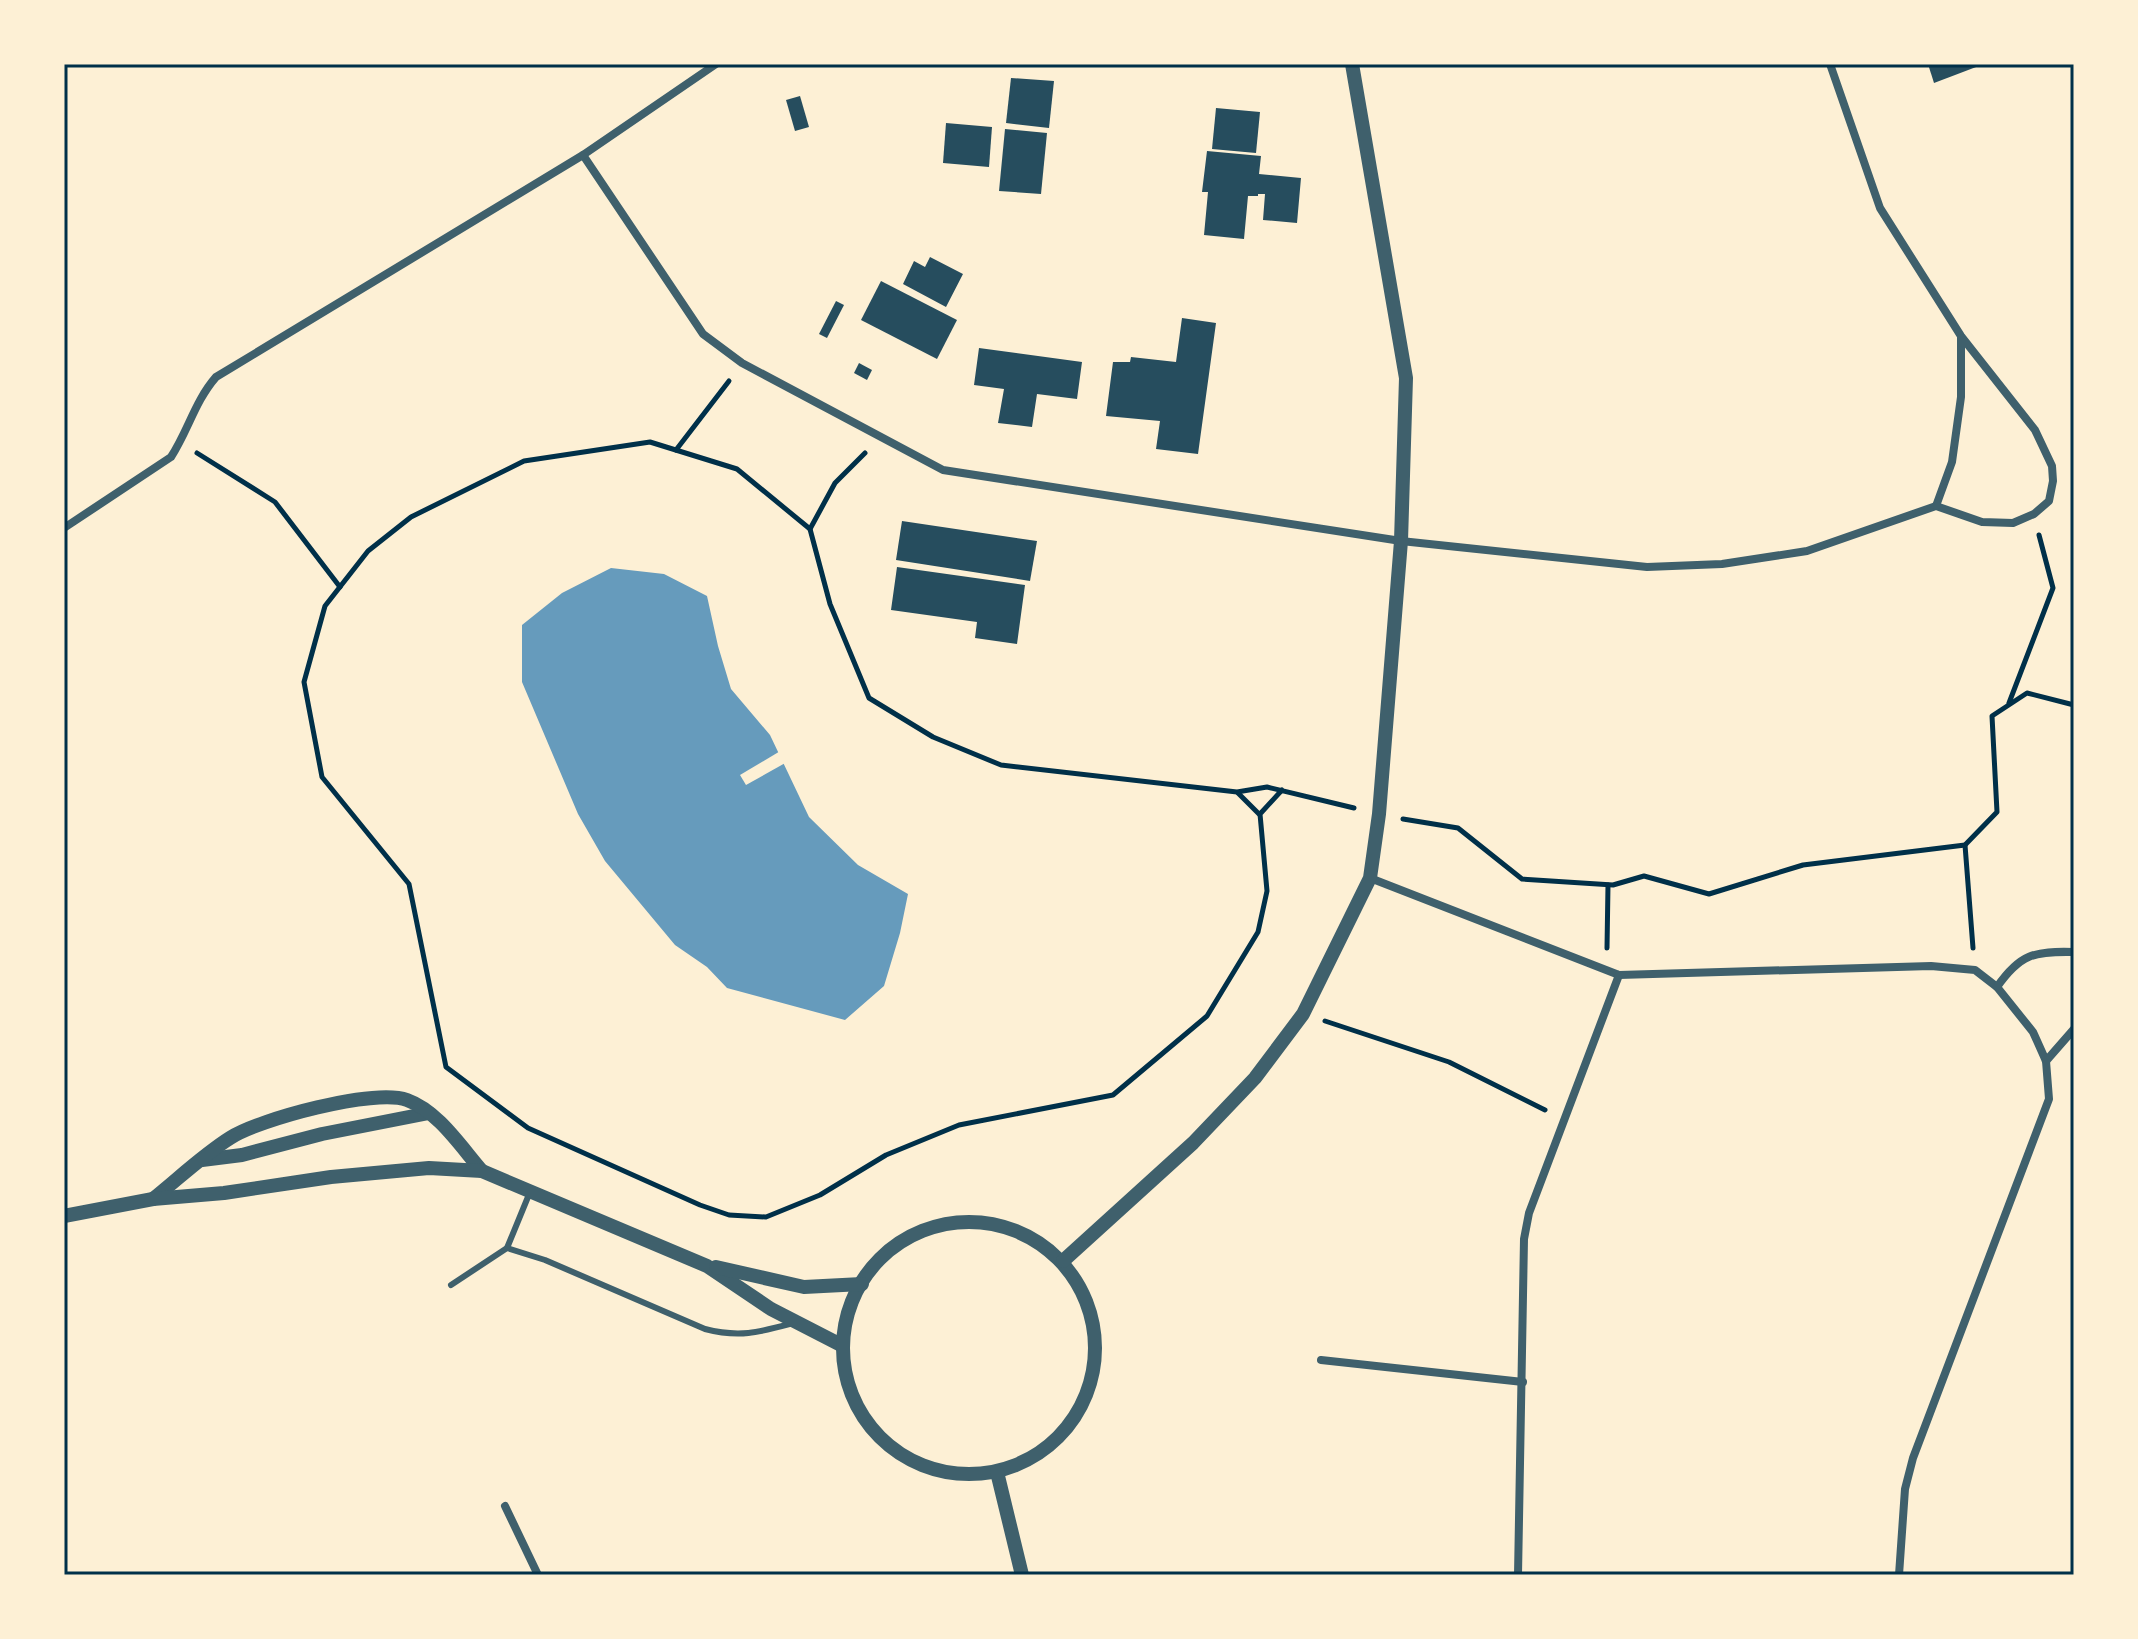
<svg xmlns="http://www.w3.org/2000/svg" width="2138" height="1639" font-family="Literata,serif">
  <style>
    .water { fill: #669bbc }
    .pier { fill: #fdf0d5 }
    .building { fill: #264d5e }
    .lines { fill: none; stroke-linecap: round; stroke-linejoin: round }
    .path { stroke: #003049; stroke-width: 5 }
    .service { stroke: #3f606c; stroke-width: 6 }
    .minor { stroke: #3f606c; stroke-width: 8 }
    .tertiary { stroke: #3f606c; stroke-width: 14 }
    .neatline { fill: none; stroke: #003049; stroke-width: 3 }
  </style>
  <rect width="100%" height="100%" fill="#fdf0d5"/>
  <path class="water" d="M611,568L664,574L707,596L718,646L731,689L770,735L809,817L858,865L908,894L900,933L884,986L845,1020L727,988L707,967L675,945L605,861L578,814L522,682V625L562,593Z"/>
  <path class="pier" d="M782,750L787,762L746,785L740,775Z"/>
  <g class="building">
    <path d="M1928,64H1984L1934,83Z"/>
    <path d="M1011,78L1054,81L1049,128L1006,123Z"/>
    <path d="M800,96L809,127L795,131L786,100Z"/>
    <path d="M1216,108L1260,112L1256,153L1212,149Z"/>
    <path d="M946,123L992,127L989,167L943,163Z"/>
    <path d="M1005,129L1047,133L1041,194L999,191Z"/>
    <path d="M1207,151L1261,156L1259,174L1301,178L1297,223L1263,220L1265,194H1258V196H1248L1244,239L1204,235L1208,192H1202Z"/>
    <path d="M930,257L963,274L946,307L903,284L914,261L925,267Z"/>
    <path d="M881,281L957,320L937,359L861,320Z"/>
    <path d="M836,301L844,305L827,338L819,334Z"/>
    <path d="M1182,318L1216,323L1198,454L1156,449L1160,421L1106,416L1113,362H1130L1131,357L1176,362Z"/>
    <path d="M979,348L1082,362L1077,399L1037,394L1032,427L998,423L1004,389L974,385Z"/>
    <path d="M859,363L872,370L867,380L854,373Z"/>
    <path d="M902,521L1037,541L1030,581L896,560Z"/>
    <path d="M897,567L1025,585L1017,644L975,638L977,622L891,610Z"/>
  </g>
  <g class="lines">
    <g class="path">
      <path d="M676,450L729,381"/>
      <path d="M197,453L275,502L340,587"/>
      <path d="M810,529L835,483L865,453"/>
      <path d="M2009,703L2053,588L2039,535"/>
      <path d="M1282,790L1260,814L1267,891L1258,932L1207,1016L1113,1095L959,1125L886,1155L820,1195L766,1217L729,1215L700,1205L528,1128L446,1067L409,884L322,777L304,682L325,606L368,551L411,517L524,461L650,442L737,469L810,529L830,604L869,698L933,737L1001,765L1237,792L1267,787L1354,808"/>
      <path d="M1238,793L1259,814"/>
      <path d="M1403,819L1458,828L1522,879L1613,885L1644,876L1709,894L1803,865L1965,845L1997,812L1992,716L2027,693L2074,705"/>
      <path d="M1965,845L1973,948"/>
      <path d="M1607,948L1608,885"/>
      <path d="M1325,1021L1449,1062L1545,1110"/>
    </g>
    <g class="service">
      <path d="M507,1248L545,1260L705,1329C740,1338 760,1332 794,1323"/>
      <path d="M451,1285L507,1248L530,1192"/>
    </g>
    <g class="minor">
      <path d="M583,155L703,334L742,363L943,470L1401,541L1647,567L1722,564L1807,551L1936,506L1982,522L2013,523L2034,514L2049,501L2053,481L2052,466L2035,430L1961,336L1880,208L1830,64"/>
      <path d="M1936,506L1952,462L1961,397V338"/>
      <path d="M64,528L171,457C188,431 195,401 216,377L583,155L716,64"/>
      <path d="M1370,878L1619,975L1931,966L1975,970L1997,987L2033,1032L2046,1061L2049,1099L1913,1458L1905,1489L1899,1575"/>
      <path d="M1997,987C2020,954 2034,951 2074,952"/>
      <path d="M2046,1061L2074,1029"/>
      <path d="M1321,1360L1523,1382"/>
      <path d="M505,1506L538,1575"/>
      <path d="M1518,1575L1524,1239L1529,1213L1619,975"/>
    </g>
    <g class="tertiary">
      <path d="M202,1160L242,1155L322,1134L429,1113"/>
      <path d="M153,1199C178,1179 203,1155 230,1138C259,1119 375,1088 407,1100C438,1111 461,1147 482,1171"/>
      <path d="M64,1216L153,1199L224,1193L331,1177L429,1168L482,1171L707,1266L771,1309L841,1345"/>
      <circle cx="969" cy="1348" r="126"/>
      <path d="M1063,1261L1193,1143L1255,1078L1303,1014L1370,878L1379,814L1401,541L1406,378L1352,64"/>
      <path d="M716,1267L804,1287L862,1284"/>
      <path d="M997,1472L1022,1575"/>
    </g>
  </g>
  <rect width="2138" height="1639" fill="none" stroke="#fdf0d5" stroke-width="132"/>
  <rect x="66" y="66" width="2006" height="1507" class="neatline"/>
</svg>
